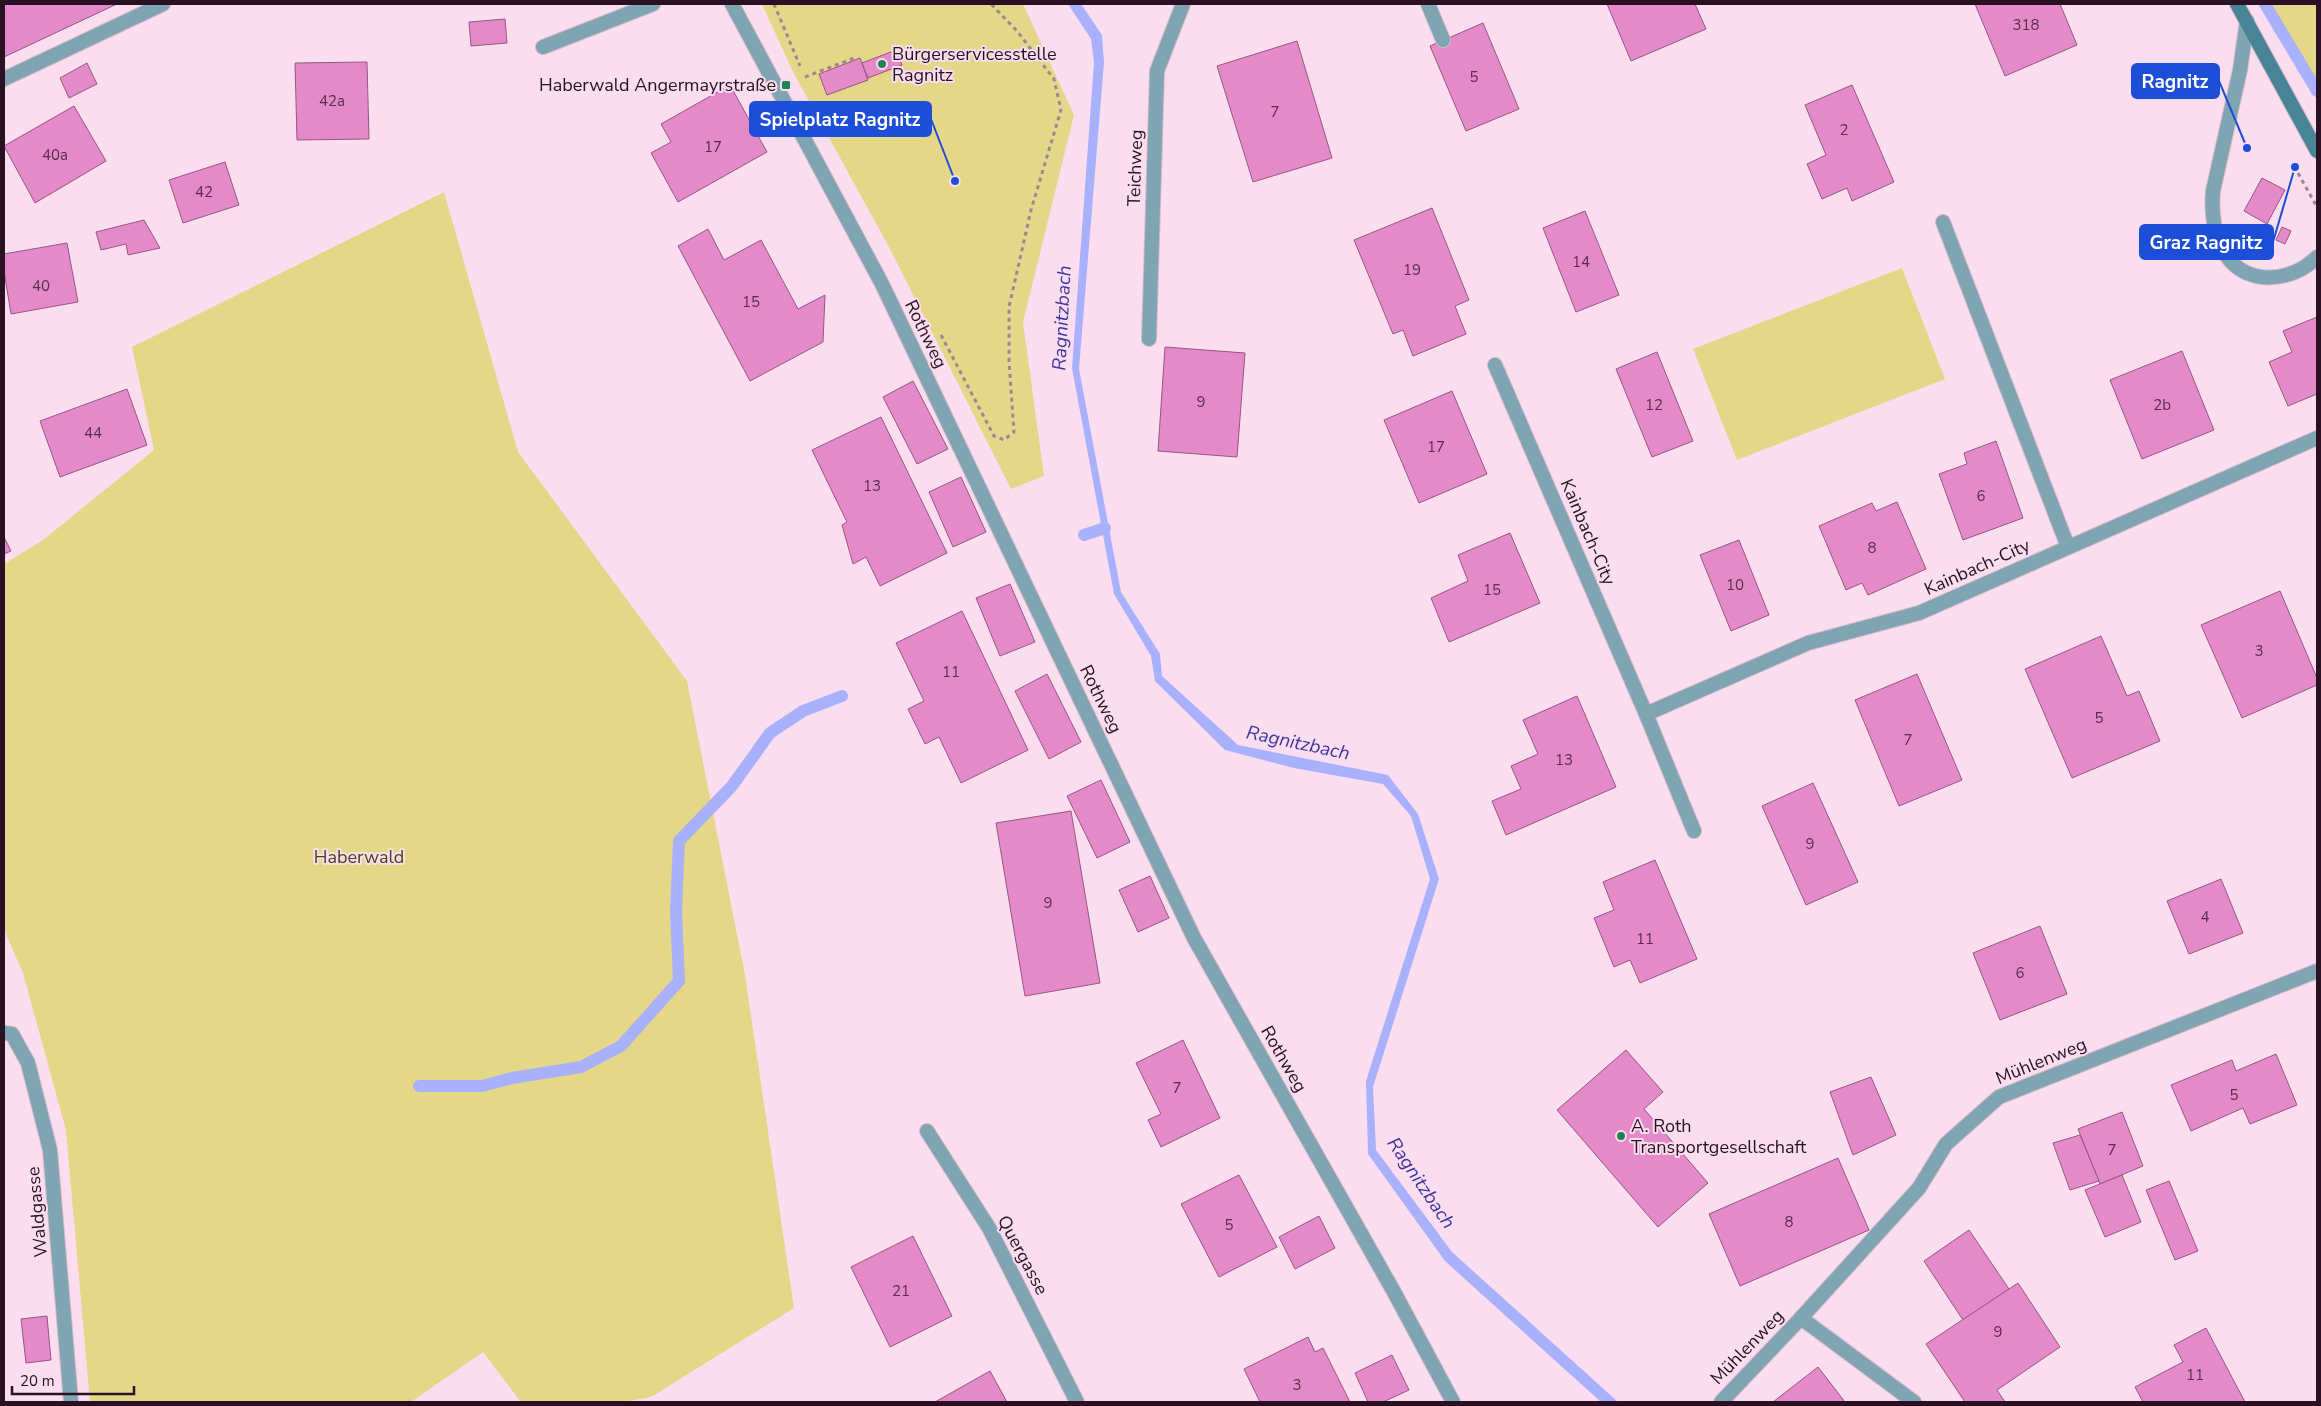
<svg xmlns="http://www.w3.org/2000/svg" width="2321" height="1406" font-family="'Nunito Sans',sans-serif">
  <style>
    .green { fill: #e4d788 }
    .water { fill: #aab1fc }
    .lines { fill: none; stroke-linecap: round; stroke-linejoin: round }
    .stream { stroke: #aab1fc; stroke-width: 12 }
    .building { fill: #e48ac8; stroke: #965782 }
    .service-casing { stroke: #d5b8cb; stroke-width: 16 }
    .minor-casing { stroke: #d5b8cb; stroke-width: 16 }
    .secondary-casing { stroke: #d5b8cb; stroke-width: 16 }
    .path { stroke: #a08497; stroke-width: 3; stroke-dasharray: 4 4; stroke-linecap: butt }
    .service { stroke: #7ea5b1; stroke-width: 14 }
    .minor { stroke: #7ea5b1; stroke-width: 14 }
    .secondary { stroke: #478496; stroke-width: 14 }
    .poi-dot { fill: #238057; stroke: #fbddf0; stroke-width: 2 }
    .labels { text-anchor: middle; dominant-baseline: central; stroke-width: 4; stroke-linejoin: round; paint-order: stroke }
    .number-label { font-size: 15px; fill: #582e4c }
    .poi-label { font-size: 18px; fill: #291022; stroke: #fbddf0; text-anchor: start }
    .street-label { font-size: 18px; fill: #291022; stroke: #fbddf0 }
    .park-label { font-size: 18px; fill: #4a4214; stroke: #fbddf0 }
    .water-label { font-size: 19px; font-style: italic; fill: #3e369f; stroke: #fbddf0 }
    .leader { fill: none; stroke: #1d4ed8; stroke-width: 2 }
    .callout-dot { fill: #1d4ed8; stroke: #fbddf0; stroke-width: 2 }
    .callout { fill: #1d4ed8; stroke: #1d4ed8; stroke-width: 2 }
    .callout-label { font-size: 19px; text-anchor: middle; font-weight: bold; fill: #fff }
  </style>
  <rect width="100%" height="100%" fill="#fbddf0"/>
  <g class="green">
    <path d="M762,4H1023L1074,115L1023,322L1044,476L1011,489L889,247L793,72Z"/>
    <path d="M2265,4H2317V91Z"/>
    <path d="M444,192L518,452L687,681L745,975L794,1308L651,1397L623,1402H521L483,1352L411,1402H90L66,1130L23,973L4,930V564L43,540L154,450L132,347Z"/>
    <path d="M1902,268L1945,379L1737,460L1693,349Z"/>
  </g>
  <path class="water" d="M1068,4H1081L1102,35L1104,62L1079,369L1121,592L1160,654L1162,676L1238,745L1388,775L1418,814L1439,879L1373,1087L1376,1150L1452,1252L1618,1402H1601L1445,1261L1368,1154L1366,1081L1430,879L1411,816L1383,784L1294,768L1225,750L1155,681L1151,656L1114,594L1072,368L1094,62L1091,39Z"/>
  <g class="lines">
    <g class="stream">
      <path d="M2265,4L2317,91"/>
      <path d="M1084,535L1105,528"/>
      <path d="M419,1086H482L512,1078L581,1067L621,1046L679,981L676,911L679,841L732,786L770,733L803,711L842,696"/>
    </g>
  </g>
  <g class="building">
    <path d="M4,4H117L4,57Z"/>
    <path d="M1607,4H1695L1706,29L1631,61Z"/>
    <path d="M1975,4H2060L2077,45L2005,76Z"/>
    <path d="M505,19L507,43L471,46L469,22Z"/>
    <path d="M1483,23L1519,109L1466,131L1430,46Z"/>
    <path d="M1297,41L1332,158L1253,182L1217,66Z"/>
    <path d="M896,50L902,65L868,78L862,63Z"/>
    <path d="M860,58L868,80L827,95L819,74Z"/>
    <path d="M367,62L369,139L297,140L295,63Z"/>
    <path d="M87,63L97,84L69,98L60,78Z"/>
    <path d="M730,85L767,152L678,202L651,153L671,142L661,124Z"/>
    <path d="M1852,85L1894,182L1852,201L1847,188L1822,199L1807,164L1826,155L1805,105Z"/>
    <path d="M74,106L106,161L35,203L4,146Z"/>
    <path d="M225,162L239,205L183,223L169,180Z"/>
    <path d="M2262,178L2285,190L2267,224L2244,211Z"/>
    <path d="M1432,208L1469,300L1455,306L1466,334L1413,356L1403,330L1393,334L1354,240Z"/>
    <path d="M1585,211L1619,295L1576,312L1543,228Z"/>
    <path d="M144,220L160,248L128,255L126,244L101,250L96,232Z"/>
    <path d="M2282,227L2291,231L2285,244L2276,240Z"/>
    <path d="M708,229L724,260L761,240L798,309L825,295L823,342L750,381L678,246Z"/>
    <path d="M67,243L78,302L11,314L4,271V254Z"/>
    <path d="M2317,317V394L2288,406L2269,362L2292,352L2283,331Z"/>
    <path d="M1165,347L1245,353L1237,457L1158,451Z"/>
    <path d="M2182,351L2214,430L2142,459L2110,380Z"/>
    <path d="M1657,352L1693,441L1652,457L1616,369Z"/>
    <path d="M913,381L948,449L917,464L883,397Z"/>
    <path d="M127,389L147,445L60,477L40,421Z"/>
    <path d="M1452,391L1487,474L1419,503L1384,420Z"/>
    <path d="M881,417L947,553L880,586L866,557L853,564L842,525L847,522L812,450Z"/>
    <path d="M1996,441L2023,518L1963,540L1939,474L1967,464L1964,453Z"/>
    <path d="M961,477L986,532L953,547L929,492Z"/>
    <path d="M1897,502L1926,569L1868,595L1862,583L1846,590L1819,526L1872,503L1876,511Z"/>
    <path d="M1510,533L1540,603L1449,642L1431,598L1468,581L1458,555Z"/>
    <path d="M4,537L11,551L4,554Z"/>
    <path d="M1739,540L1769,615L1731,631L1700,555Z"/>
    <path d="M1010,584L1035,642L1000,656L976,598Z"/>
    <path d="M2280,591L2317,678V685L2242,718L2201,625Z"/>
    <path d="M962,611L1028,750L961,783L939,737L925,744L908,709L924,701L896,643Z"/>
    <path d="M2101,636L2127,696L2139,691L2160,741L2072,778L2025,669Z"/>
    <path d="M1047,674L1081,742L1049,759L1015,691Z"/>
    <path d="M1917,674L1962,780L1899,806L1855,700Z"/>
    <path d="M1577,696L1616,787L1506,835L1492,801L1521,789L1511,766L1538,754L1523,720Z"/>
    <path d="M1101,780L1130,842L1097,858L1067,796Z"/>
    <path d="M1813,783L1858,882L1806,905L1762,806Z"/>
    <path d="M1071,811L1100,983L1025,996L996,823Z"/>
    <path d="M1655,860L1697,959L1640,983L1630,960L1614,967L1594,918L1614,910L1603,882Z"/>
    <path d="M1150,876L1169,918L1138,932L1119,890Z"/>
    <path d="M2221,879L2243,933L2189,954L2167,901Z"/>
    <path d="M2040,926L2067,994L2000,1020L1973,953Z"/>
    <path d="M1183,1040L1220,1118L1161,1147L1148,1120L1161,1114L1136,1063Z"/>
    <path d="M1626,1050L1663,1092L1644,1109L1708,1183L1658,1227L1557,1110Z"/>
    <path d="M2276,1054L2297,1105L2250,1124L2243,1108L2191,1131L2171,1085L2232,1060L2236,1071Z"/>
    <path d="M1871,1077L1896,1135L1853,1155L1830,1092Z"/>
    <path d="M2122,1112L2143,1166L2100,1184L2078,1129Z"/>
    <path d="M2080,1135L2099,1181L2070,1190L2053,1143Z"/>
    <path d="M1838,1158L1869,1230L1740,1286L1709,1214Z"/>
    <path d="M1239,1175L1277,1247L1219,1277L1181,1204Z"/>
    <path d="M2122,1175L2141,1222L2105,1237L2085,1190Z"/>
    <path d="M2169,1181L2198,1251L2175,1260L2146,1190Z"/>
    <path d="M1319,1216L1335,1248L1295,1269L1279,1237Z"/>
    <path d="M1969,1230L2009,1289L1963,1320L1924,1261Z"/>
    <path d="M913,1236L952,1316L890,1347L851,1267Z"/>
    <path d="M2018,1283L2060,1347L1997,1390L2005,1402H1965L1926,1344Z"/>
    <path d="M47,1316L51,1360L26,1363L21,1319Z"/>
    <path d="M2206,1328L2245,1402H2143L2135,1387L2183,1362L2174,1345Z"/>
    <path d="M1308,1337L1315,1352L1323,1348L1350,1402H1260L1244,1369Z"/>
    <path d="M1392,1355L1409,1390L1383,1402H1368L1355,1373Z"/>
    <path d="M1818,1367L1845,1402H1773Z"/>
    <path d="M990,1371L1007,1402H935Z"/>
  </g>
  <g class="lines">
    <g class="service-casing">
      <g id="service">
        <path d="M1428,4L1443,40"/>
        <path d="M2247,21L2240,70L2213,191C2211,212 2214,237 2226,255C2247,287 2293,282 2317,257"/>
      </g>
    </g>
    <g class="minor-casing">
      <g id="minor">
        <path d="M732,4L882,284L1194,938L1394,1292L1453,1402"/>
        <path d="M543,47L653,4"/>
        <path d="M4,79L163,4"/>
        <path d="M1943,222L2068,547"/>
        <path d="M1149,339L1157,71L1183,4"/>
        <path d="M1495,365L1646,714L1808,643L1919,613L2317,438"/>
        <path d="M1646,714L1694,831"/>
        <path d="M4,1033L12,1034L28,1063L50,1150L71,1402"/>
        <path d="M927,1131L989,1228L1077,1402"/>
        <path d="M1801,1318L1914,1402"/>
        <path d="M1721,1402L1801,1318L1919,1188L1946,1144L1999,1097L2317,971"/>
      </g>
    </g>
    <g class="secondary-casing">
      <path id="secondary" d="M2237,4L2317,151"/>
    </g>
    <g class="path">
      <path d="M774,4L800,66"/>
      <path d="M805,77L854,58"/>
      <path d="M2298,173L2317,207"/>
      <path d="M941,335L994,436L1004,440L1014,432L1009,361V307L1031,210L1061,110L1054,79L1017,31L991,4"/>
    </g>
    <use href="#service" class="service"/>
    <use href="#minor" class="minor"/>
    <use href="#secondary" class="secondary"/>
  </g>
  <g class="poi-dot">
    <circle cx="882" cy="64" r="5"/>
    <rect x="781" y="80" width="10" height="10" rx="2.5"/>
    <circle cx="1621" cy="1136" r="5"/>
  </g>
  <g class="labels">
    <g class="number-label">
      <text x="2026" y="25">318</text>
      <text x="1474" y="77">5</text>
      <text x="332" y="101">42a</text>
      <text x="1275" y="112">7</text>
      <text x="1844" y="130">2</text>
      <text x="713" y="147">17</text>
      <text x="55" y="155">40a</text>
      <text x="204" y="192">42</text>
      <text x="1581" y="262">14</text>
      <text x="1412" y="270">19</text>
      <text x="41" y="286">40</text>
      <text x="751" y="302">15</text>
      <text x="1201" y="402">9</text>
      <text x="1654" y="405">12</text>
      <text x="2162" y="405">2b</text>
      <text x="93" y="433">44</text>
      <text x="1436" y="447">17</text>
      <text x="872" y="486">13</text>
      <text x="1981" y="496">6</text>
      <text x="1872" y="548">8</text>
      <text x="1735" y="585">10</text>
      <text x="1492" y="590">15</text>
      <text x="2259" y="651">3</text>
      <text x="951" y="672">11</text>
      <text x="2099" y="718">5</text>
      <text x="1908" y="740">7</text>
      <text x="1564" y="760">13</text>
      <text x="1810" y="844">9</text>
      <text x="1048" y="903">9</text>
      <text x="2205" y="917">4</text>
      <text x="1645" y="939">11</text>
      <text x="2020" y="973">6</text>
      <text x="1177" y="1088">7</text>
      <text x="2234" y="1095">5</text>
      <text x="2112" y="1150">7</text>
      <text x="1789" y="1222">8</text>
      <text x="1229" y="1225">5</text>
      <text x="901" y="1291">21</text>
      <text x="1998" y="1332">9</text>
      <text x="2195" y="1375">11</text>
      <text x="1297" y="1385">3</text>
    </g>
    <g class="poi-label">
      <text x="892" y="54">Bürgerservicesstelle<tspan x="892" dy="21">Ragnitz</tspan></text>
      <text x="776" y="85" text-anchor="end">Haberwald Angermayrstraße</text>
      <text x="1631" y="1126">A. Roth<tspan x="1631" dy="21">Transportgesellschaft</tspan></text>
    </g>
    <g class="street-label">
      <text transform="translate(1135 168) rotate(-88)">Teichweg</text>
      <text transform="translate(926 334) rotate(64)">Rothweg</text>
      <text transform="translate(1588 532) rotate(67)">Kainbach-City</text>
      <text transform="translate(1977 567) rotate(-24)">Kainbach-City</text>
      <text transform="translate(1101 699) rotate(64)">Rothweg</text>
      <text transform="translate(1284 1059) rotate(60)">Rothweg</text>
      <text transform="translate(2041 1061) rotate(-22)">Mühlenweg</text>
      <text transform="translate(37 1212) rotate(-95)">Waldgasse</text>
      <text transform="translate(1023 1255) rotate(62)">Quergasse</text>
      <text transform="translate(1747 1347) rotate(-46)">Mühlenweg</text>
    </g>
    <g class="park-label">
      <text x="359" y="857">Haberwald</text>
    </g>
    <g class="water-label">
      <text transform="translate(1062 318) rotate(-87)">Ragnitzbach</text>
      <text transform="translate(1298 743) rotate(12)">Ragnitzbach</text>
      <text transform="translate(1421 1183) rotate(56)">Ragnitzbach</text>
    </g>
  </g>
  <path class="leader" d="M2247 148L2219 81M955 181L931 119M2295 167L2273 242"/>
  <g class="callout-dot">
    <circle cx="2247" cy="148" r="5"/>
    <circle cx="955" cy="181" r="5"/>
    <circle cx="2295" cy="167" r="5"/>
  </g>
  <g class="callout">
    <rect x="2132" y="64" width="87" height="34" rx="5"/>
    <rect x="750" y="102" width="181" height="34" rx="5"/>
    <rect x="2140" y="225" width="133" height="34" rx="5"/>
  </g>
  <g class="callout-label">
    <text x="2175" y="88">Ragnitz</text>
    <text x="840" y="126">Spielplatz Ragnitz</text>
    <text x="2206" y="249">Graz Ragnitz</text>
  </g>
  <rect width="2321" height="1406" fill="none" stroke="#291022" stroke-width="10"/>
  <path d="M12 1386v8h122v-8" fill="none" stroke="#291022" stroke-width="2.5"/>
  <text x="20" y="1386" font-size="15" fill="#291022" stroke="#fbddf0" stroke-width="4" paint-order="stroke">20 m</text>
</svg>
